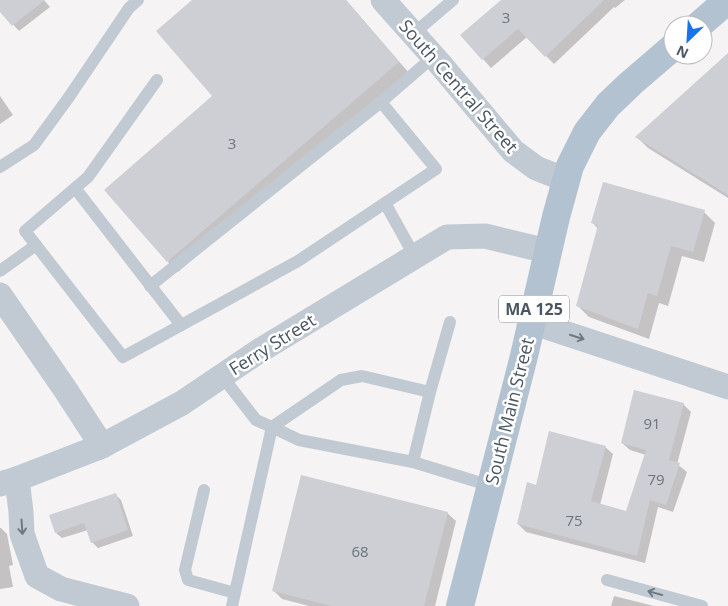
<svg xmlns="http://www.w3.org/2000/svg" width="728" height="606" font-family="'Open Sans',sans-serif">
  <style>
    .shadow { fill: #0003 }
    .building { fill: #cdcfd5 }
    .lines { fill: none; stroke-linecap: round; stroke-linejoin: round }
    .lane { stroke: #c1cad2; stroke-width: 12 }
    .street { stroke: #c1cad2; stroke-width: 25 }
    .primary { stroke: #b3c2d1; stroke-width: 28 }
    .oneway { stroke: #6e7983 }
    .labels { text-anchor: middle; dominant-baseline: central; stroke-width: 5; stroke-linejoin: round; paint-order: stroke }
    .number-label { font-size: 15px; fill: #6b747e }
    .shield { fill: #fff; stroke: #808990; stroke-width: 1 }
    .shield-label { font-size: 16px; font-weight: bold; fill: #4a5661 }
    .street-label { font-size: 18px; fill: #4a5661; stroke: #fff }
  </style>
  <rect width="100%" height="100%" fill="#f5f3f3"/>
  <g class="shadow">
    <path d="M0,0H44L50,7L19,31L0,10Z"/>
    <path d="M194,0H346L409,73L178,272L168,262L214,97Z"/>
    <path d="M503,0H625L615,8L614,7L554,64L527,37L491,68L483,59Z"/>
    <path d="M728,54V198L648,148L637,137Z"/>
    <path d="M0,96L13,115L0,124Z"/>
    <path d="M704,212L715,223L704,262L682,256L668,306L659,303L649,339L589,317L578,306L598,229L593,223Z"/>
    <path d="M683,404L691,412L677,464L687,472L673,512L658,507L645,563L526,532L518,524L536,486L605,447L613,454L600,505L627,513L646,455L630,450L622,443Z"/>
    <path d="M115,494L121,500L133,536L98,548L92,542L88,530L62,538L56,533Z"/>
    <path d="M447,513L456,521L435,606H309L282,599L274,591Z"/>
    <path d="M0,528H1L7,534L13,565L9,566L13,587L0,589Z"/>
    <path d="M614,596L654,606H611Z"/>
  </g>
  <g class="building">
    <path d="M0,0H45L12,26L0,12Z"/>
    <path d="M192,0H346L399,62L167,262L104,190L212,96L156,31Z"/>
    <path d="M501,0H604L545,57L518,29L482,60L460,35Z"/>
    <path d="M728,53V195L635,137Z"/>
    <path d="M603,182L705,210L693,252L671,246L657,296L648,293L638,329L576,306L598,225L591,223Z"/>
    <path d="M634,390L684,403L669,460L680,463L666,505L650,500L637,556L517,524L527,482L536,485L549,431L606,446L591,501L626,511L646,450L621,443Z"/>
    <path d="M301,475L448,512L424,606H332L272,591Z"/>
    <path d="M116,493L128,530L91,543L84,523L55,533L49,515Z"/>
  </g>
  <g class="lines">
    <g class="lane">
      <path d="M413,34L453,0"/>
      <path d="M381,102L433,57"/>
      <path d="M0,167L34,145L69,97L129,8L138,0"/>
      <path d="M75,188L181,325"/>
      <path d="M385,203L415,257"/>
      <path d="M0,271L36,245"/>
      <path d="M150,286L381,102L436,169L298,261L123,357L25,231L88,177L157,80"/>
      <path d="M222,376L256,420L272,427L232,606"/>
      <path d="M430,392L450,322"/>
      <path d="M413,462L299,440L272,427L341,380L362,376L430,392L413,462L491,486"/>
      <path d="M204,490L185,570L188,580L235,593"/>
      <path d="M607,580L702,606"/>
    </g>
    <g class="street">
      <path d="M383,0L440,64L513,151L536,168L566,180"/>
      <path d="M0,295L65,389L102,446"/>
      <path d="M531,322L728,387"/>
      <path d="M17,479L21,512L22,534L37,576L61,589L127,606"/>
      <path d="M0,484L17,479L102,446L182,403L259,351L447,237L485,236L547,251"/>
    </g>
    <g class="primary">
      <path d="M699,25L728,0"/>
      <path d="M460,606L524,356L556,217L570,166L587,132L608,105L630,84L673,47"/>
    </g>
  </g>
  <defs><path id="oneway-shaft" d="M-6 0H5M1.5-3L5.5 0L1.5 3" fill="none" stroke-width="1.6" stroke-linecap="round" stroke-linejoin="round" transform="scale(1.25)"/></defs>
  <g class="oneway">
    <use href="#oneway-shaft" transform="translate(577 337) rotate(18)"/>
    <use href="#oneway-shaft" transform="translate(22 527) rotate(86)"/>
    <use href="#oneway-shaft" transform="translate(655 593) rotate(-165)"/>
  </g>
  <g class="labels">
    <g class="number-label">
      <text x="506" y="17">3</text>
      <text x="232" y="143">3</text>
      <text x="652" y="423">91</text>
      <text x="656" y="479">79</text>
      <text x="574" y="520">75</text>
      <text x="360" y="551">68</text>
    </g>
    <rect class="shield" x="499" y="295.5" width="70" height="27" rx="4"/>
    <g class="shield-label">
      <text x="534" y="309">MA 125</text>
    </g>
    <g class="street-label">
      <text transform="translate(459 86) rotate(49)">South Central Street</text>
      <text transform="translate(272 344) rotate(-32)">Ferry Street</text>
      <text transform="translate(509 411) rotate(-76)">South Main Street</text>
    </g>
  </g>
  <g transform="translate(688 40) rotate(205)"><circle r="24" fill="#ffffff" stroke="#b7bbc0"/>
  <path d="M0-4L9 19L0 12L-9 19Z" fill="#1a73e8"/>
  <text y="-8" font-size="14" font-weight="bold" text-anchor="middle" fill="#4a5661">N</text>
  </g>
</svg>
